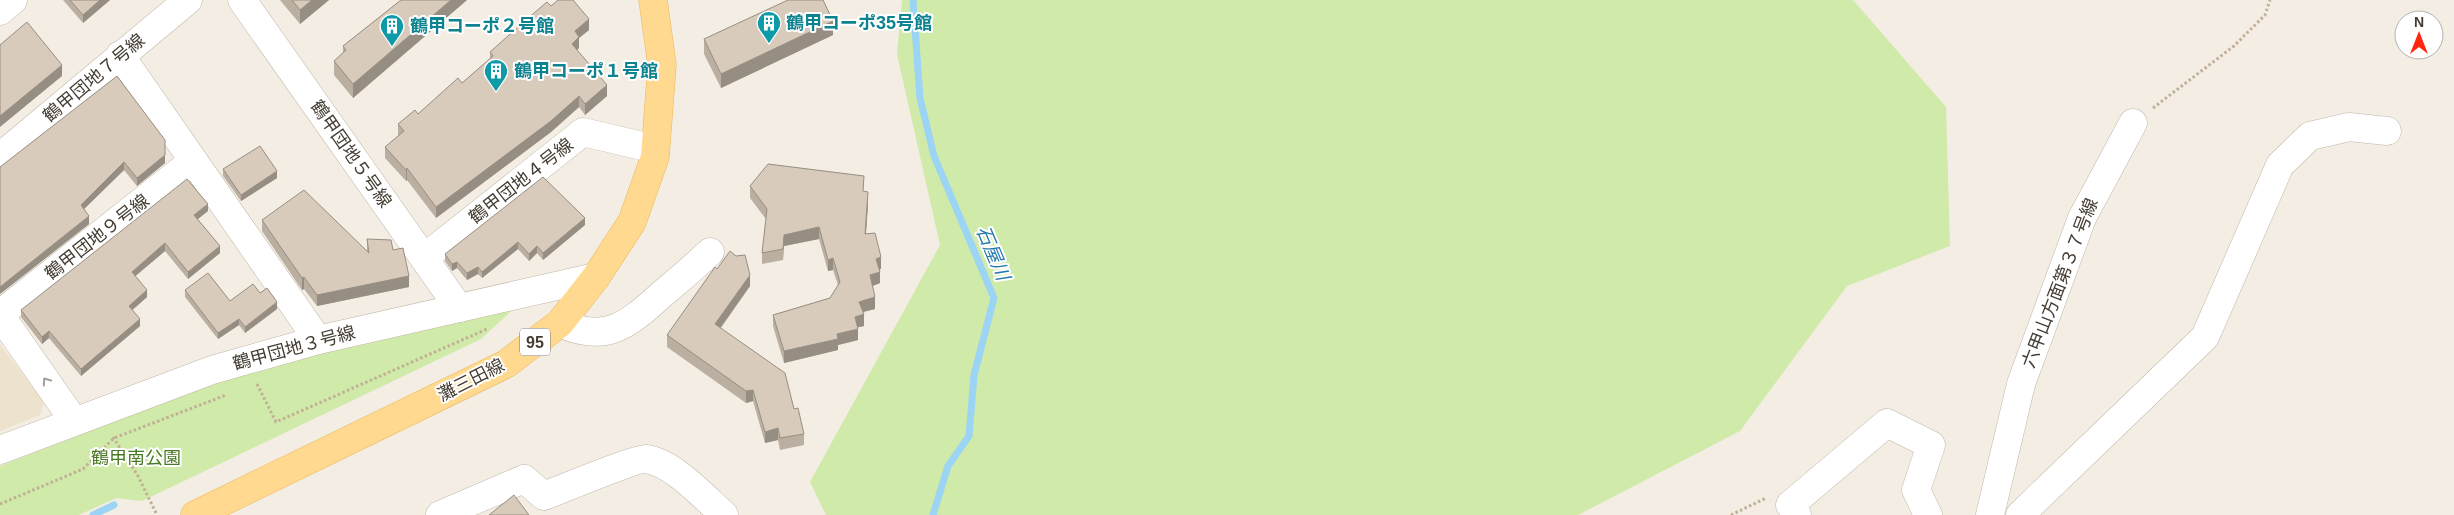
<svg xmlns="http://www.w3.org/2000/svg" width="2454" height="515" font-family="Helvetica,'Noto Sans JP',sans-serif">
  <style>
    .education { fill: #ede2cc }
    .green { fill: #d0eaa9 }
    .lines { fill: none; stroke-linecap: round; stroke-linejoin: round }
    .stream { stroke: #9bd4f4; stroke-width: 7 }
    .minor-casing { stroke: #c1b7a8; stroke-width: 29 }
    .major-casing { stroke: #eab75a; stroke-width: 29 }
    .path { stroke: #c1af96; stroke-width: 3; stroke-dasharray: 2.5 2.5; stroke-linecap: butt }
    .minor { stroke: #fff; stroke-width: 28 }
    .major { stroke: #ffd990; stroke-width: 28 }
    .wall { fill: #baafa1 }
    .shaded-wall { fill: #978e83 }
    .building { fill: #d8cbbb; stroke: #978e83 }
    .oneway { stroke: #a29e99 }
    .labels { text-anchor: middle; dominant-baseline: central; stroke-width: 4; stroke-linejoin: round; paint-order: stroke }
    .shield { fill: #fff; stroke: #7d7770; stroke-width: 1 }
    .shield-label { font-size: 16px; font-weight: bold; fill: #453d33 }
    .culture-label { font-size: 18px; font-weight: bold; fill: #0d838f; stroke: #fff; text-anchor: start }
    .street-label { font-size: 18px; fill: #453d33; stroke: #fff }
    .park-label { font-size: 18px; fill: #497924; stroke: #fff }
    .water-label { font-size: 19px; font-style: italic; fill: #267bae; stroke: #fff }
  </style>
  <rect width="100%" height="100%" fill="#f3ede3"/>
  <path class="education" d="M0,344L44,403L40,415L0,431Z"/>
  <g class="green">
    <path d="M902,0H1853L1946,107L1950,246L1847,286L1740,431L1578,515H826L810,482L940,245L897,54Z"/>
    <path d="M521,302L481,339L142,501L116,498L79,515H0V466L243,372Z"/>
  </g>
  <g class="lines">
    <g class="stream">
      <path d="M913,0L920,98L934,156L994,298L974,375L969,436L948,466L933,515"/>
      <path d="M93,515L114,505"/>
    </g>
    <g class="minor-casing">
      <g id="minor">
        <path d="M242,0L459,308"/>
        <path d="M0,11L13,0"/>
        <path d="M120,55L318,340"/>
        <path d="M0,157L188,0"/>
        <path d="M424,258L583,132L655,149"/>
        <path d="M0,314L193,161"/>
        <path d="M0,315L74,421"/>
        <path d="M560,323C606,344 628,325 661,295C678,281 694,267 710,252"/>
        <path d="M0,450L212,370L318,340L596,277"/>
        <path d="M440,515L524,479L544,496C559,490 637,458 646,459C672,462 704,497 724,515"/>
        <path d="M1797,515L1790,505L1887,423L1931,445L1916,490L1928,515"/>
        <path d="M1990,515L2021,384L2082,218L2133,123"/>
        <path d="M2020,515L2205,337L2280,165L2310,136L2349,127L2387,131"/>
      </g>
    </g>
    <g class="major-casing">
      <path id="major" d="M195,515L506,364L560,323L596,277L632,222L655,157L662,65L653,0"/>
    </g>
    <g class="path">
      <path d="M2153,108L2234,46L2265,15L2270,0"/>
      <path d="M257,384L276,422L487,329"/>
      <path d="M113,437L138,476L157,515"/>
      <path d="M0,504L83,469L114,438L226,395"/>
      <path d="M1731,515L1766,498"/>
    </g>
    <use href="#minor" class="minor"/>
    <use href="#major" class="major"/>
  </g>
  <g class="wall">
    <path d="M63,0H110L83,23Z"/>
    <path d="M280,0H329L300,24Z"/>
    <path d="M401,0H467L353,98L334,75V61L343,53V46Z"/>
    <path d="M551,6L589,30L579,38V48L577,50L607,96L585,115L579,107L551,132L436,218L407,180L406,181L385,158V147L398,136V124L418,114L462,83L490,59V52Z"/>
    <path d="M833,35L721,88L704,54V39Z"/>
    <path d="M117,76L165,163L137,186L124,170L84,209L89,224L0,294Z"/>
    <path d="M223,169L277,178L241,201L223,176Z"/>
    <path d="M750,186L864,192L868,204L866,234L881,269H880V283L872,286L875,309L863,312L864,326L857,327L858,340L838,345V350L784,363L773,326V315L830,298L838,285L833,270L828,271L819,239L784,246L783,260L762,264V253L766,219L750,198Z"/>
    <path d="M208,211L198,219L220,253L188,279L165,251L135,276L147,297L132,310L140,326L81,376L49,338L42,344L21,317V310Z"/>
    <path d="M262,220L367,251V239L393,250L409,287L317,306L304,289L302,290L262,231Z"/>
    <path d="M585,225L543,260L537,253L529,261L518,249L482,278L478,274L467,280L457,268L452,271L445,261V254Z"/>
    <path d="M717,269L750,286L721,328L794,409L804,434V445L780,450L778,440L765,443L753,401L746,403L667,347V335Z"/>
    <path d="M185,290L230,301L260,293L277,309L245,333L239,325L218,339L185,297Z"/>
  </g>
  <g class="shaded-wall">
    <path d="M100,0H110L83,23V15Z"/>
    <path d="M312,0H329L300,24V10Z"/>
    <path d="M451,0H467L353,98V84Z"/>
    <path d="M589,19V30L579,38V48L572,55V44L575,31Z"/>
    <path d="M833,21V35L721,88V74Z"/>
    <path d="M62,65V76L0,127V116Z"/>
    <path d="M607,85V96L585,115V104Z"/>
    <path d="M579,96V107L551,132L436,218V207Z"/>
    <path d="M165,155V163L137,186V178Z"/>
    <path d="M124,162V170L81,212V205Z"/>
    <path d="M407,168V180L406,181V170Z"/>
    <path d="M277,171V178L241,201V195Z"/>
    <path d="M868,192V204L865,246V234Z"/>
    <path d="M208,204V211L194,222V215Z"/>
    <path d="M89,216V224L0,294V287Z"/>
    <path d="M585,218V225L543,260V253Z"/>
    <path d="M819,227V239L784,246L783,260L784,235Z"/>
    <path d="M518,242V249L482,278V272Z"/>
    <path d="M165,243V251L132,279V272Z"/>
    <path d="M220,246V253L188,279V272Z"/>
    <path d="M537,246V253L529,261V254Z"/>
    <path d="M881,257V269L876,270V259Z"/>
    <path d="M833,258V270L828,271V260Z"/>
    <path d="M457,262V268L452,271V264Z"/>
    <path d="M478,267V274L467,280V273Z"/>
    <path d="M880,272V283L870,287V275Z"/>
    <path d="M750,275V286L715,335V324Z"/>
    <path d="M409,276V287L317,306V295Z"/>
    <path d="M304,277V289L302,290V278Z"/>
    <path d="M147,290V297L129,313V306Z"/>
    <path d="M875,297V309L859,313V302Z"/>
    <path d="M277,302V309L245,333V327Z"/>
    <path d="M864,314V326L855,328V317Z"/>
    <path d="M140,319V326L81,376V369Z"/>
    <path d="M239,319V325L218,339V333Z"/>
    <path d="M858,329V340L838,345V350L784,363V351L837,334Z"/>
    <path d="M49,331V338L42,344V337Z"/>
    <path d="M753,390V401L746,403V391Z"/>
    <path d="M778,428V440L765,443V432Z"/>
  </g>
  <g class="building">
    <path d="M70,0H100L83,15Z"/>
    <path d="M292,0H312L300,10Z"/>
    <path d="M401,0H451L353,84L334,61L346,50L343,46Z"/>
    <path d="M558,0H573L589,19L575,31L579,37L572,44L607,85L585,104L579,96L551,121L436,207L407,168L406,170L385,147L404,131L398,124L415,110L418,114L458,78L462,83L493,56L490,52L527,19L547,2L551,6Z"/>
    <path d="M788,0H823L833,21L721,74L704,39Z"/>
    <path d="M27,22L62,65L0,116V45Z"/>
    <path d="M117,76L165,140V155L137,178L124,162L81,205L89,216L0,287V167Z"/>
    <path d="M260,146L277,171L241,195L223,169Z"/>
    <path d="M768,164L864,176L863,191L868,192L865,234L875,233L881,257L876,259L880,272L870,275L875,297L859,302L864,314L855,317L858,329L837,334L838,339L784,351L773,315L830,298L840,282L833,258L828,260L819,227L784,235L783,249L762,253L767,209L750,186Z"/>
    <path d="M543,177L585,218L543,253L537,246L529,254L518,242L482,272L478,267L467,273L457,262L452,264L445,254Z"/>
    <path d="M187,179L208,204L194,215L220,246L188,272L165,243L132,272L147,290L129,306L140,319L81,369L49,331L42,337L21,310Z"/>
    <path d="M304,190L369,253L367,239L391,240L393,250L403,248L409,276L317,295L304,277L302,278L262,220Z"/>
    <path d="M730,251L736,256L745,255L750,275L715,324L785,373L794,409L798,408L804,434L780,438L778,428L765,432L753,390L746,391L667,335L715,267L717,269Z"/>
    <path d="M208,273L230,301L253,284L260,293L267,288L277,302L245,327L239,319L218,333L185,290Z"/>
    <path d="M514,495L529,515H489Z"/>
  </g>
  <defs><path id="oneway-chevron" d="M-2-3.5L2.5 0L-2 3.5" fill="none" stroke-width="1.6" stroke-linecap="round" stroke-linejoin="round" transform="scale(1.25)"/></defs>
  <use class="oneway" href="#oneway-chevron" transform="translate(46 381) rotate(-125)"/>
  <defs>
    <g id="building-pin" transform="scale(1.25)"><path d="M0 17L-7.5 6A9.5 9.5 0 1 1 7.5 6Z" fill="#0f9aa8" stroke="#fff"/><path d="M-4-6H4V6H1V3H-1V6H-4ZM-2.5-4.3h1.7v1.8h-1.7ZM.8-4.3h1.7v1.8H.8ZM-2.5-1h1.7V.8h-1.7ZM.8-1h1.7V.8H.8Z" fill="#fff"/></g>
  </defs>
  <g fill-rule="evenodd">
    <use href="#building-pin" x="769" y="23"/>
    <use href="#building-pin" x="392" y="26"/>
    <use href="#building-pin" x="496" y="71"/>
  </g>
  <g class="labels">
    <rect class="shield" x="520" y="328.5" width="30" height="27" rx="4"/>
    <g class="shield-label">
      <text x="535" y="342">95</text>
    </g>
    <g class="culture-label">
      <text x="786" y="23">鶴甲コーポ35号館</text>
      <text x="410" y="26">鶴甲コーポ２号館</text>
      <text x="514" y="71">鶴甲コーポ１号館</text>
    </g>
    <g class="street-label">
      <text transform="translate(94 78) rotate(-40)">鶴甲団地７号線</text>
      <text transform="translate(351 154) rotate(55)">鶴甲団地５号線</text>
      <text transform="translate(521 181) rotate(-38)">鶴甲団地４号線</text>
      <text transform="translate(97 237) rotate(-38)">鶴甲団地９号線</text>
      <text transform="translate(2060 283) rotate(-69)">六甲山方面第３７号線</text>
      <text transform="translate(294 348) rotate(-15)">鶴甲団地３号線</text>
      <text transform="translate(471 380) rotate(-27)">灘三田線</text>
    </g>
    <g class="park-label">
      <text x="136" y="458">鶴甲南公園</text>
    </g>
    <g class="water-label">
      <text transform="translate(993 253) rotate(67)">石屋川</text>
    </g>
  </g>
  <g transform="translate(2419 35)"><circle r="24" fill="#ffffff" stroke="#b5b1ad"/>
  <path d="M0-4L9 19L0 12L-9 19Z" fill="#ff250e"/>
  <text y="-8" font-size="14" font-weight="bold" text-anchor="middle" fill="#453d33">N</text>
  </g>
</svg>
